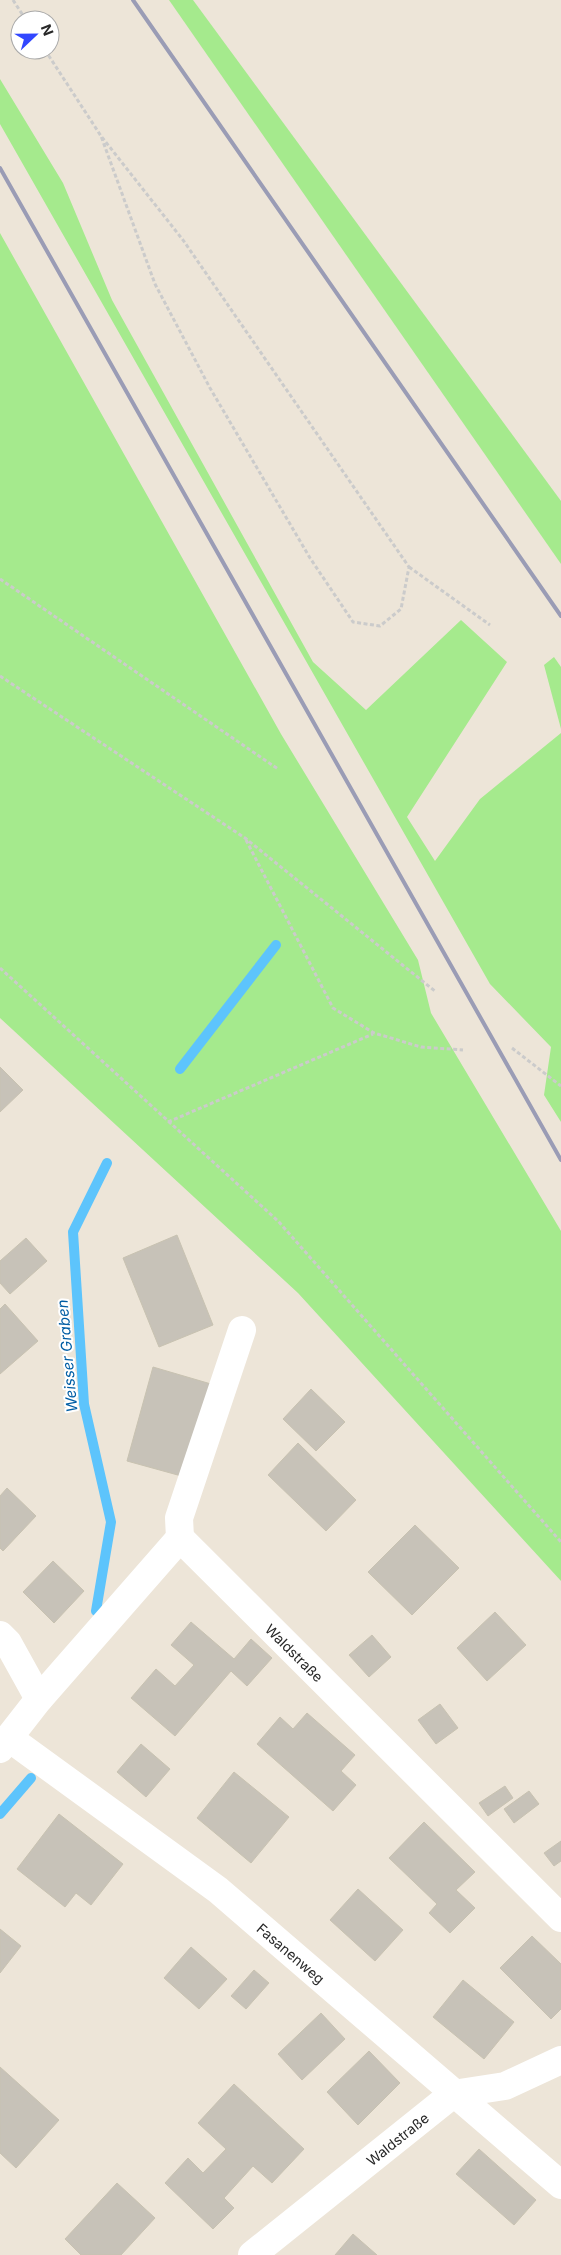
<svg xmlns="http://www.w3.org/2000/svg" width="561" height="2255" font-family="Inter,sans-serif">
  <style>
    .green { fill: #a5ea8d }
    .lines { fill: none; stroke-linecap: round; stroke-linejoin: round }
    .stream { stroke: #5dc4fc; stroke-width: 10 }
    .building { fill: #c7c2b8; stroke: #c8c2b1 }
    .path { stroke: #cbcbcb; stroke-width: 3; stroke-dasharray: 4 2.5; stroke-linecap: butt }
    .minor { stroke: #fff; stroke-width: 28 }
    .rail { stroke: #9a9cb5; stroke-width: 4 }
    .labels { text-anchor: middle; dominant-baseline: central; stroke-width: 4; stroke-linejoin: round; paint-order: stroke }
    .street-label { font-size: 14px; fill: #282828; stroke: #fff }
    .water-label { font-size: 15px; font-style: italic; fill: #005da4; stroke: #fff }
  </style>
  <rect width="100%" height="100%" fill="#ede5d8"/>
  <g class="green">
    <path d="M169,0H193L561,501V564Z"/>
    <path d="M0,79L63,183L112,300L313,662L366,710L461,620L507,662L407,817L435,861L480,799L561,733V1122L544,1095L551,1047L490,984L0,124Z"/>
    <path d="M0,233L281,734L418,960L431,1013L561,1231V1581L298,1293L0,1018Z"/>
    <path d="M554,657L561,667V729L544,665Z"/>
  </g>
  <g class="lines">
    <g class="stream">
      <path d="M180,1069L276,945"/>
      <path d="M96,1611L111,1522L84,1404L73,1232L107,1163"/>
      <path d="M0,1814L31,1778"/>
    </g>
  </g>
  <g class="building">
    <path d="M0,1067L23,1090L0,1112Z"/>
    <path d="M177,1235L213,1325L159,1347L123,1258Z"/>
    <path d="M26,1238L47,1261L10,1294L0,1283V1261Z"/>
    <path d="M5,1304L38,1341L0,1374V1309Z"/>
    <path d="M153,1367L211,1384L185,1477L127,1461Z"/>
    <path d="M311,1389L345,1422L316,1451L283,1419Z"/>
    <path d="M298,1443L356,1500L326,1531L268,1475Z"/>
    <path d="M7,1488L36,1516L3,1551L0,1548V1496Z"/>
    <path d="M415,1525L459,1568L412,1615L368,1572Z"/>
    <path d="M53,1561L84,1591L54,1623L23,1592Z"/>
    <path d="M495,1612L526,1645L487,1681L457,1648Z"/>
    <path d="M191,1622L234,1659L251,1639L272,1658L247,1686L231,1671L175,1736L131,1698L156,1669L175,1686L194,1665L171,1645Z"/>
    <path d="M372,1635L391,1657L369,1677L349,1655Z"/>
    <path d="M440,1704L458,1728L436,1744L418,1720Z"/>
    <path d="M307,1713L355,1755L341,1771L356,1785L333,1811L257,1744L280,1717L293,1729Z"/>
    <path d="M141,1744L170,1769L146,1797L117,1772Z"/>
    <path d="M234,1772L289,1817L251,1863L197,1818Z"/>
    <path d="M505,1786L513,1798L488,1816L479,1803Z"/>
    <path d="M529,1791L539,1804L514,1823L504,1809Z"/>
    <path d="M59,1814L123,1864L91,1905L76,1893L65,1907L17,1869Z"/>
    <path d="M424,1822L475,1872L456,1890L475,1908L450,1933L429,1913L437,1904L389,1858Z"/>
    <path d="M561,1841V1861L554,1866L544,1853Z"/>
    <path d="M358,1889L403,1930L375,1961L330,1920Z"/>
    <path d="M0,1929L21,1946L0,1973Z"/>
    <path d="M532,1936L561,1964V2009L551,2019L500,1968Z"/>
    <path d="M191,1947L227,1979L199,2009L164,1978Z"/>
    <path d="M254,1970L269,1983L246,2009L231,1996Z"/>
    <path d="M463,1980L514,2022L484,2059L433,2017Z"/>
    <path d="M321,2013L345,2039L302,2080L278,2054Z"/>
    <path d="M369,2051L400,2083L358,2125L327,2092Z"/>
    <path d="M0,2067L59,2120L16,2168L0,2153Z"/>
    <path d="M234,2084L304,2149L272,2183L253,2166L224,2198L234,2208L213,2229L165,2183L188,2158L203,2173L226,2149L198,2123Z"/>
    <path d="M479,2149L536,2200L514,2225L456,2174Z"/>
    <path d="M117,2183L155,2218L121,2255H81L65,2239Z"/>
    <path d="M353,2234L377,2255H335Z"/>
  </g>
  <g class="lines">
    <g class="path">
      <path d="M13,0L26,20"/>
      <path d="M45,50L101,136L183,240L409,567L401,609L380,626L353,622L310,558L210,388L155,284L101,136"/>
      <path d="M409,567L490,625"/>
      <path d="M0,579L278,769"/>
      <path d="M0,676L245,838L436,992"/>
      <path d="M246,840L333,1008L374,1033L421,1047L463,1050"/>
      <path d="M0,968L278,1221L561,1542"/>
      <path d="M512,1048L561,1086"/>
      <path d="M168,1122L373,1034"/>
    </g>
    <g class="minor">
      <path id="s1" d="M180,1538L561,1918"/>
      <path d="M180,1538L179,1518L242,1330"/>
      <path d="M0,1635L8,1643L39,1699"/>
      <path id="s2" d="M9,1738L218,1890L561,2185"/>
      <path d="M0,1749L39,1699L180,1538"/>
      <path id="s3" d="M252,2255L453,2094L505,2086L561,2060"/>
    </g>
    <g class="rail">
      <path d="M133,0L561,616"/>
      <path d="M0,168L561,1160"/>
    </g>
  </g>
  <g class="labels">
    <g class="street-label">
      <text stroke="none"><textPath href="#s1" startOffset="162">Waldstraße</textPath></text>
      <text stroke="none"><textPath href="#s2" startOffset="355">Fasanenweg</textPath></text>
      <text stroke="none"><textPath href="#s3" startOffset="186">Waldstraße</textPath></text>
    </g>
    <g class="water-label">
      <text transform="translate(67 1356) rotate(-95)">Weisser Graben</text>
    </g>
  </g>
  <g transform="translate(35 35) rotate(68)"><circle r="24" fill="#ffffff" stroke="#a9a9a9"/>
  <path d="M0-4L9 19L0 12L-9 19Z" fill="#3247ff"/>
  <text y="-8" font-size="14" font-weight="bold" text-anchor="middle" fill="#282828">N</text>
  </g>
</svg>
